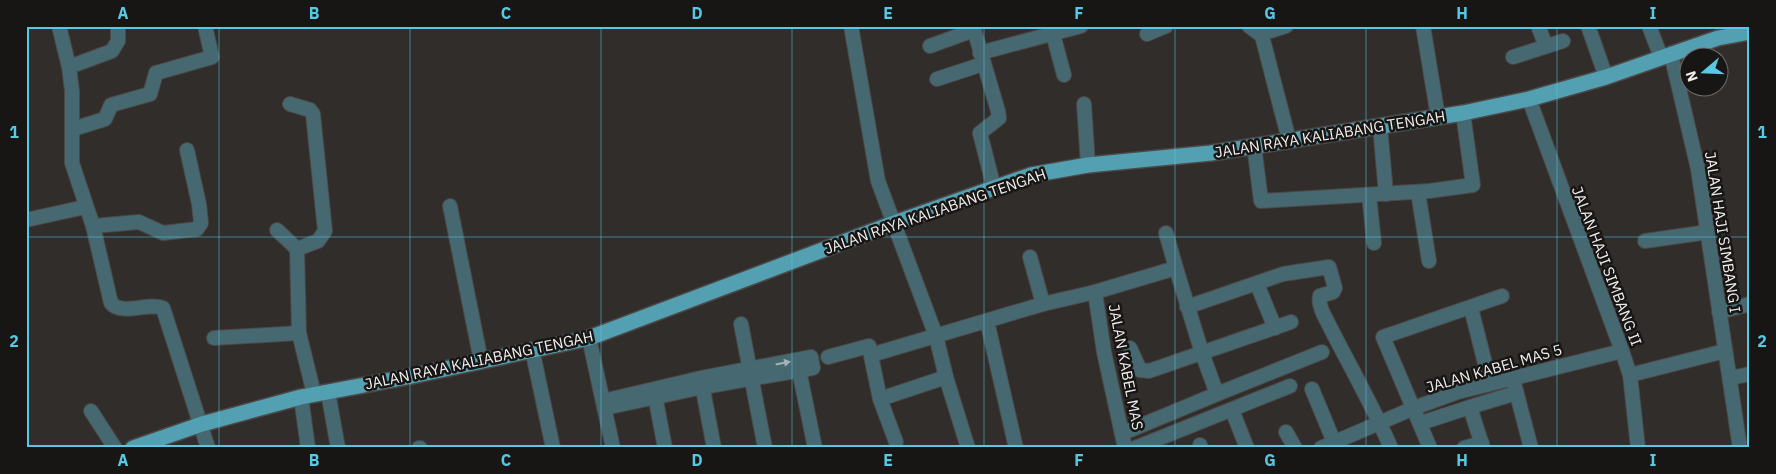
<svg xmlns="http://www.w3.org/2000/svg" width="1776" height="474" font-family="'IBM Plex Sans',sans-serif">
  <style>
    .lines { fill: none; stroke-linecap: round; stroke-linejoin: round }
    .minor-casing { stroke: #4c4846; stroke-width: 16 }
    .major-casing { stroke: #4c4846; stroke-width: 18 }
    .minor { stroke: #456871; stroke-width: 14 }
    .major { stroke: #53a0b2; stroke-width: 15 }
    .oneway { fill: #a3b2b5 }
    .grid { fill: none; stroke: #57c9e2; stroke-width: 1; stroke-opacity: 0.55 }
    .labels { text-anchor: middle; dominant-baseline: central; stroke-width: 5; stroke-linejoin: round; paint-order: stroke }
    .street-label { font-size: 15px; fill: #f0eeec; stroke: #181615 }
    .neatline { fill: none; stroke: #57c9e2; stroke-width: 2 }
    .grid-label { font-size: 16px; text-anchor: middle; font-weight: bold; fill: #57c9e2 }
  </style>
  <rect width="100%" height="100%" fill="#312d2b"/>
  <g class="lines">
    <g class="minor-casing">
      <g id="minor">
        <path d="M59,26L69,67L72,91V163L93,226L111,303C122,316 148,302 163,308L208,448"/>
        <path d="M851,26L878,181L936,336L946,377L968,448"/>
        <path d="M973,26L998,111L999,118L980,133L994,188"/>
        <path d="M1249,26L1262,36L1289,140"/>
        <path d="M1423,26L1438,117"/>
        <path d="M1538,26L1546,46"/>
        <path d="M1588,26L1606,77"/>
        <path d="M1649,26L1661,57"/>
        <path d="M1053,34L1064,75"/>
        <path d="M1147,34L1166,26"/>
        <path d="M1261,34L1286,26"/>
        <path d="M930,46L974,30"/>
        <path d="M980,53L1081,26"/>
        <path d="M1671,54L1698,169L1740,448"/>
        <path d="M1513,57L1563,41"/>
        <path d="M69,67L112,51L118,41V26"/>
        <path d="M937,79L983,64"/>
        <path d="M1529,99L1622,351L1630,375L1638,448"/>
        <path d="M290,104L310,110L313,114L325,231L318,241L297,249"/>
        <path d="M1084,104L1088,165"/>
        <path d="M1380,126L1386,194"/>
        <path d="M73,129L105,119L111,105L150,94L156,73L212,57L205,26"/>
        <path d="M1254,145L1261,201L1429,191L1473,185L1463,113"/>
        <path d="M1418,192L1429,261"/>
        <path d="M1369,195L1374,243"/>
        <path d="M450,206L481,361"/>
        <path d="M26,220L85,207"/>
        <path d="M93,226L139,222L163,233L197,229L201,223L199,204L187,150"/>
        <path d="M277,230L297,249L299,333L314,394"/>
        <path d="M1166,233L1176,268"/>
        <path d="M1645,241L1708,232"/>
        <path d="M1030,257L1043,304"/>
        <path d="M1257,284L1275,328"/>
        <path d="M1095,292L1104,352L1125,448"/>
        <path d="M1187,307L1283,274L1329,267L1335,288L1333,292L1320,296C1318,303 1323,314 1327,321C1348,363 1372,404 1391,448"/>
        <path d="M1471,308L1490,383"/>
        <path d="M1719,312L1750,304"/>
        <path d="M987,321L1016,448"/>
        <path d="M741,324L765,448"/>
        <path d="M214,338L299,333"/>
        <path d="M589,338L613,448"/>
        <path d="M1130,348L1140,370L1149,371L1291,322"/>
        <path d="M532,349L553,448"/>
        <path d="M871,355L1043,304L1095,292L1176,268L1202,353L1217,394L1123,433"/>
        <path d="M828,357L869,346L880,399L896,442"/>
        <path d="M799,370L815,448"/>
        <path d="M1630,375L1725,351"/>
        <path d="M1730,378L1750,374"/>
        <path d="M701,379L714,448"/>
        <path d="M1514,383L1531,448"/>
        <path d="M1312,389L1334,442"/>
        <path d="M654,390L665,448"/>
        <path d="M328,392L338,448"/>
        <path d="M1217,394L1322,352"/>
        <path d="M301,397L308,448"/>
        <path d="M880,399L946,377"/>
        <path d="M603,401L701,378L811,357L813,368L703,387L605,408"/>
        <path d="M1232,410L1247,448"/>
        <path d="M91,411L115,448"/>
        <path d="M1421,423L1470,407"/>
        <path d="M1286,432L1295,448"/>
        <path d="M1200,445L1201,448"/>
        <path d="M419,448H420"/>
        <path d="M1135,448L1290,386"/>
        <path d="M1321,448L1414,408L1458,392L1622,351"/>
        <path d="M1430,448L1383,337L1502,296"/>
        <path d="M1464,448L1482,443"/>
        <path d="M1483,448L1470,407L1516,393"/>
      </g>
    </g>
    <g class="major-casing">
      <path id="major" d="M133,448L202,424L301,397L412,376L589,338L894,223L1031,175L1088,165L1211,153L1463,113L1529,99L1606,77L1718,38L1750,32"/>
    </g>
    <use href="#minor" class="minor"/>
    <use href="#major" class="major"/>
  </g>
  <defs><path id="oneway-solid" d="M-6-.8H1V-3.2L6.5 0L1 3.2V.8H-6Z" transform="scale(1.25)"/></defs>
  <use class="oneway" href="#oneway-solid" transform="translate(783 363) rotate(-11)"/>
  <path class="grid" d="M219,26V448M410,26V448M601,26V448M792,26V448M984,26V448M1175,26V448M1366,26V448M1557,26V448M26,237H1750"/>
  <g class="labels">
    <g class="street-label">
      <text transform="translate(1330 134) rotate(-9)">JALAN RAYA KALIABANG TENGAH</text>
      <text transform="translate(935 211) rotate(-19)">JALAN RAYA KALIABANG TENGAH</text>
      <text transform="translate(1723 232) rotate(81)">JALAN HAJI SIMBANG I</text>
      <text transform="translate(1607 266) rotate(69)">JALAN HAJI SIMBANG II</text>
      <text transform="translate(479 360) rotate(-12)">JALAN RAYA KALIABANG TENGAH</text>
      <text transform="translate(1126 367) rotate(79)">JALAN KABEL MAS</text>
      <text transform="translate(1494 368) rotate(-16)">JALAN KABEL MAS 5</text>
    </g>
  </g>
  <rect width="1776" height="474" fill="none" stroke="#181615" stroke-width="55"/>
  <g transform="translate(1704 72) rotate(251)"><circle r="24" fill="#181615" stroke="#6e6c6b"/>
  <path d="M0-4L9 19L0 12L-9 19Z" fill="#57c9e2"/>
  <text y="-8" font-size="14" font-weight="bold" text-anchor="middle" fill="#f0eeec">N</text>
  </g>
  <rect x="28" y="28" width="1720" height="418" class="neatline"/>
  <g class="grid-label">
    <text x="123" y="19">A</text>
    <text x="314" y="19">B</text>
    <text x="506" y="19">C</text>
    <text x="697" y="19">D</text>
    <text x="888" y="19">E</text>
    <text x="1079" y="19">F</text>
    <text x="1270" y="19">G</text>
    <text x="1462" y="19">H</text>
    <text x="1653" y="19">I</text>
    <text x="14" y="138">1</text>
    <text x="1762" y="138">1</text>
    <text x="14" y="347">2</text>
    <text x="1762" y="347">2</text>
    <text x="123" y="466">A</text>
    <text x="314" y="466">B</text>
    <text x="506" y="466">C</text>
    <text x="697" y="466">D</text>
    <text x="888" y="466">E</text>
    <text x="1079" y="466">F</text>
    <text x="1270" y="466">G</text>
    <text x="1462" y="466">H</text>
    <text x="1653" y="466">I</text>
  </g>
</svg>
